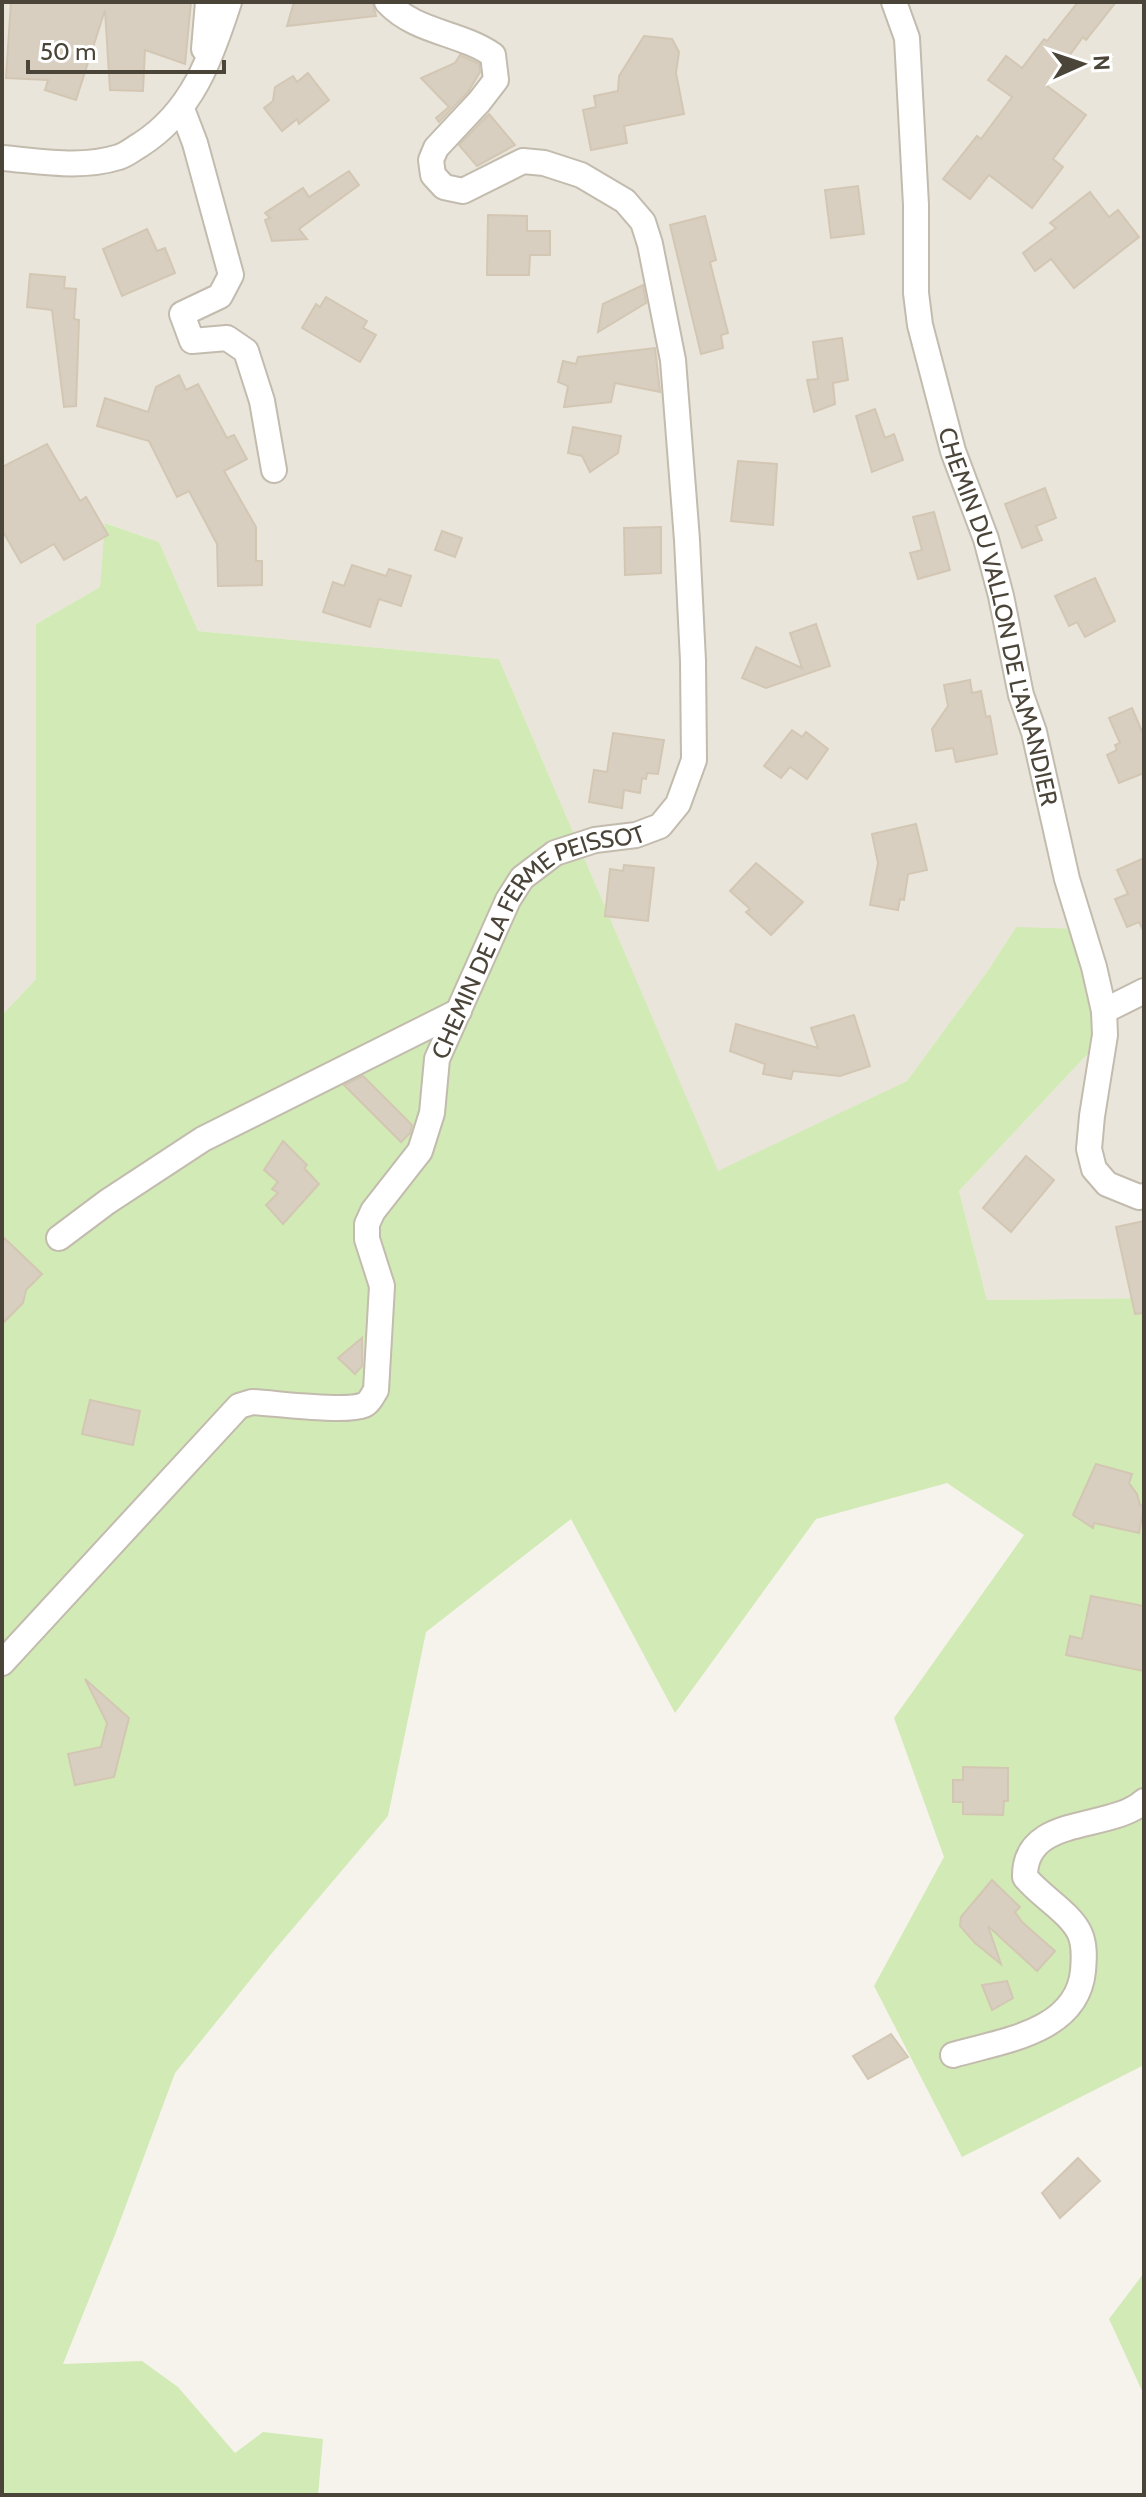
<svg xmlns="http://www.w3.org/2000/svg" width="1146" height="2497" font-family="Cabin,sans-serif">
  <style>
    .residential { fill: #eae5da }
    .green { fill: #d2eab5 }
    .building { fill: #d8cfc1; stroke: #d3c7b4; stroke-width: 2 }
    .lines { fill: none; stroke-linecap: round; stroke-linejoin: round }
    .street-casing { stroke: #c2bbae; stroke-width: 28 }
    .street { stroke: #fff; stroke-width: 24 }
    .labels { text-anchor: middle; dominant-baseline: central; stroke-width: 7; stroke-linejoin: round; paint-order: stroke }
    .street-label { font-size: 24px; fill: #4b4439; stroke: #fff }
  </style>
  <rect width="100%" height="100%" fill="#f6f3ec"/>
  <path class="residential" d="M2,2H1144V1298L987,1300L959,1191L1098,1043L1016,927L989,969L907,1081L718,1172L499,659L198,631L159,542L106,523L100,587L36,624V979L2,1015Z"/>
  <g class="green">
    <path d="M105,523L159,542L198,631L499,659L718,1171L907,1081L989,969L1016,927L1081,929L1098,1043L959,1191L987,1300L1144,1298V2065L962,2157L874,1986L944,1857L894,1718L1024,1535L947,1483L816,1519L675,1713L571,1519L426,1632L388,1816L272,1953L175,2073L116,2232L63,2364L142,2361L178,2387L235,2453L263,2432L323,2439L318,2495H2V1015L36,979V624L100,587Z"/>
    <path d="M1144,2273V2395L1109,2319Z"/>
  </g>
  <g class="building">
    <path d="M11,2H191L185,64L145,50L143,91L110,90L105,10L76,100L45,90L48,80L6,78Z"/>
    <path d="M294,2H372L376,16L287,26Z"/>
    <path d="M1078,2H1116L1086,40L1083,37L1047,86L1086,115L1053,159L1063,167L1032,208L989,175L970,199L943,179L977,136L981,139L1012,97L988,80L1006,56L1022,68L1044,39L1047,41Z"/>
    <path d="M644,36L672,39L679,52L676,73L684,114L624,126L627,143L591,150L583,110L596,107L594,96L618,91L619,76Z"/>
    <path d="M460,55L479,64L480,72L468,92L439,122L436,118L449,107L421,78L455,63Z"/>
    <path d="M308,73L329,100L299,124L297,119L282,131L264,108L273,101L275,87L293,76L297,82Z"/>
    <path d="M489,114L515,145L477,166L459,145Z"/>
    <path d="M349,171L359,185L299,229L307,239L272,241L265,220L270,218L265,213L303,188L309,197Z"/>
    <path d="M858,186L864,234L831,238L825,190Z"/>
    <path d="M1090,192L1109,217L1118,210L1139,237L1074,288L1051,259L1035,271L1023,253L1056,228L1050,223Z"/>
    <path d="M488,215L527,216V231H550V255H530L529,275H487Z"/>
    <path d="M705,216L716,260L710,262L728,333L721,335L723,348L701,354L670,225Z"/>
    <path d="M147,229L157,251L165,248L175,273L122,296L103,249Z"/>
    <path d="M30,274L65,277L64,288L76,289L74,319L79,320L76,406L64,407L52,310L27,307Z"/>
    <path d="M643,285L646,303L598,332L603,304Z"/>
    <path d="M326,297L367,321L363,328L376,335L360,362L302,328L316,304L320,307Z"/>
    <path d="M842,338L848,380L833,383L835,404L814,412L807,380L818,379L813,342Z"/>
    <path d="M655,348L660,392L615,383L611,402L564,407L568,386L558,382L563,361L576,364L578,357Z"/>
    <path d="M179,375L186,390L198,384L227,438L234,435L247,459L224,471L256,527V561H262V585L218,586L217,544L189,491L177,497L149,441L97,426L105,398L148,412L156,387Z"/>
    <path d="M875,409L885,438L894,434L903,460L872,472L856,416Z"/>
    <path d="M573,427L621,436L618,453L590,472L582,456L568,453Z"/>
    <path d="M47,444L80,501L86,497L108,535L64,560L54,544L21,563L2,530V467Z"/>
    <path d="M738,461L777,464L773,525L731,521Z"/>
    <path d="M1045,488L1056,518L1036,526L1042,540L1022,548L1005,504Z"/>
    <path d="M934,512L950,570L918,579L910,553L922,550L913,517Z"/>
    <path d="M661,527V573L625,575L624,528Z"/>
    <path d="M442,531L462,538L455,557L435,550Z"/>
    <path d="M352,565L386,576L389,569L411,576L401,606L379,599L370,627L323,612L333,582L344,586Z"/>
    <path d="M1095,578L1115,621L1085,637L1077,622L1069,626L1055,596Z"/>
    <path d="M816,624L830,666L766,688L742,678L756,647L802,668L790,633Z"/>
    <path d="M970,680L972,693L981,691L986,717L990,716L997,754L956,762L953,748L936,751L932,729L948,706L944,685Z"/>
    <path d="M1132,708L1144,736V773L1119,783L1107,755L1117,750L1115,745L1120,743L1109,718Z"/>
    <path d="M792,730L802,737L806,732L828,749L807,779L790,767L781,778L764,766Z"/>
    <path d="M613,733L664,740L658,774L647,773L646,779L642,778L640,793L624,790L622,808L589,802L594,770L607,772Z"/>
    <path d="M916,824L927,870L908,874L904,900L900,899L898,910L870,905L878,863L872,834Z"/>
    <path d="M1144,858V932L1139,922L1127,927L1115,899L1128,894L1117,870Z"/>
    <path d="M756,863L803,902L771,935L746,912L750,909L730,891Z"/>
    <path d="M624,865L654,868L648,921L605,916L610,869L623,871Z"/>
    <path d="M854,1015L870,1066L840,1076L793,1071L791,1079L763,1074L765,1064L730,1051L736,1024L818,1048L811,1028Z"/>
    <path d="M363,1076L412,1125L410,1133L401,1142L344,1085Z"/>
    <path d="M283,1141L307,1165L304,1168L319,1184L283,1224L266,1205L278,1193L272,1189L278,1182L264,1170Z"/>
    <path d="M1026,1156L1054,1180L1011,1232L983,1208Z"/>
    <path d="M1144,1221V1313L1135,1314L1116,1227Z"/>
    <path d="M2,1236L42,1274L26,1290L23,1303L2,1324Z"/>
    <path d="M362,1338V1366L355,1374L338,1358Z"/>
    <path d="M90,1400L140,1411L133,1445L82,1434Z"/>
    <path d="M1096,1464L1132,1474L1129,1483L1137,1494L1140,1505L1144,1506L1139,1533L1094,1523L1093,1528L1073,1515Z"/>
    <path d="M1091,1596L1144,1606V1671L1066,1655L1070,1636L1082,1639Z"/>
    <path d="M85,1679L129,1718L114,1777L75,1785L68,1754L101,1747L107,1723Z"/>
    <path d="M963,1767L1008,1768V1801H1004L1003,1815L963,1814V1802H953V1780H963Z"/>
    <path d="M992,1880L1020,1907L1015,1912L1022,1922L1055,1951L1037,1971L988,1926L1001,1964L975,1943L960,1926L961,1917Z"/>
    <path d="M1007,1981L1013,1998L992,2010L982,1985Z"/>
    <path d="M891,2034L908,2057L868,2079L853,2056Z"/>
    <path d="M1078,2158L1100,2181L1060,2218L1042,2193Z"/>
  </g>
  <g class="lines">
    <g class="street-casing">
      <g id="street">
        <path id="s1" d="M894,2L907,38L916,205V293L920,325L953,451L986,539L1001,596L1021,695L1034,732L1067,879L1094,967L1104,1011L1105,1035L1092,1116L1089,1149L1094,1169L1107,1184L1139,1197L1144,1196"/>
        <path d="M204,49L208,2"/>
        <path d="M182,109L195,143L231,275L220,296L182,314L192,341L227,338L246,351L262,401L274,470"/>
        <path d="M2,158C40,161 81,169 119,157C126,155 133,149 140,145C192,112 211,58 229,2"/>
        <path d="M1104,1011L1144,991"/>
        <path d="M59,1238L107,1202L203,1139L459,1011"/>
        <path id="s2" d="M2,1663L239,1406L252,1402C275,1403 345,1413 364,1405C369,1403 373,1395 376,1390L382,1286L367,1239V1224L373,1211L420,1151L432,1113L437,1059L508,900L522,878L555,853L595,840L636,835L660,826L678,804L694,760L693,661L687,540L673,360L650,244L643,222L625,201L581,175L544,163L523,161L463,191L444,187L433,175L431,160L436,148L479,102L496,80L493,55C460,32 416,33 387,2"/>
        <path d="M953,2055C1000,2041 1077,2033 1083,1971C1084,1959 1085,1945 1080,1934C1071,1913 1040,1896 1025,1877C1024,1814 1110,1832 1144,1801"/>
      </g>
    </g>
    <use href="#street" class="street"/>
  </g>
  <g class="labels">
    <g class="street-label">
      <text stroke="none"><textPath href="#s1" startOffset="628">CHEMIN DU VALLON DE L'AMANDIER</textPath></text>
      <text stroke="none"><textPath href="#s2" startOffset="1016">CHEMIN DE LA FERME PEISSOT</textPath></text>
    </g>
  </g>
  <rect width="1146" height="2497" fill="none" stroke="#4b4439" stroke-width="8"/>
  <g transform="translate(1082 64) rotate(87)" stroke="#ffffff" stroke-width="6" paint-order="stroke">
  <path d="M0-6L14 30L0 20L-14 30Z" fill="#4b4439"/>
  <text y="-12" font-size="22" font-weight="bold" text-anchor="middle" fill="#4b4439">N</text>
  </g>
  <path d="M28 60v12h196v-12" fill="none" stroke="#4b4439" stroke-width="4"/>
  <text x="40" y="60" font-size="24" fill="#4b4439" stroke="#ffffff" stroke-width="6" paint-order="stroke">50 m</text>
</svg>
